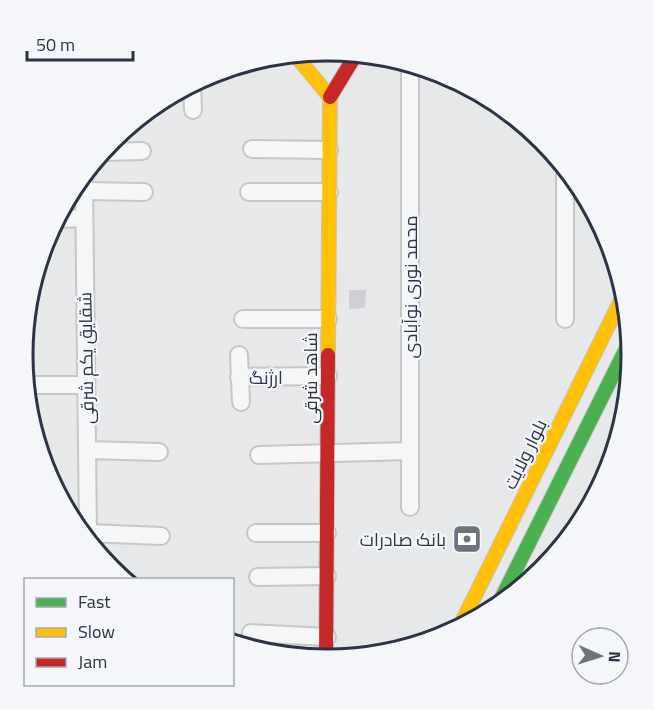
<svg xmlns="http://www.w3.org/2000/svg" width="654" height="710" font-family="'Titillium Web',Cairo,sans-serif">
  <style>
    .building { fill: #ced0d3 }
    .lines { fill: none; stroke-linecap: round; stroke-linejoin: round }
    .street-casing { stroke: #c4c6c8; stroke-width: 20 }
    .fast-casing { stroke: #c4c6c8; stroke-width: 16 }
    .slow-casing { stroke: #c4c6c8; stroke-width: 16 }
    .jam-casing { stroke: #c4c6c8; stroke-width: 16 }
    .street { stroke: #f5f6f7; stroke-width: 16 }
    .fast { stroke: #4caf50; stroke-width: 14 }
    .slow { stroke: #ffc107; stroke-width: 14 }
    .jam { stroke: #c62828; stroke-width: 14 }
    .labels { text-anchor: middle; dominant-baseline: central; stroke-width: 4.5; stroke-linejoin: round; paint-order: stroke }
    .street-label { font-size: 18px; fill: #2b3445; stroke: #f4f6f9 }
    .poi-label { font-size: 18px; fill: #2b3445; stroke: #f4f6f9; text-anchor: end }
    .rim { fill: none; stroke: #2b3445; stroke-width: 3 }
  </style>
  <rect width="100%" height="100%" fill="#e6e8ea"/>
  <path class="building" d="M349,290H366L365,308L349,309Z"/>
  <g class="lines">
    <g class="street-casing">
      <g id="street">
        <path d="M192,86L193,110"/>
        <path d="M252,149L329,150"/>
        <path d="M104,152L142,151"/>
        <path d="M565,174V319"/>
        <path d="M84,182L88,535"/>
        <path d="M84,191L144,192"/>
        <path d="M249,192H329"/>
        <path d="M59,219L84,218"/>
        <path d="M243,319H328"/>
        <path d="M239,355L241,402"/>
        <path d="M239,377L328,376"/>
        <path d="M28,385H86"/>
        <path d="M87,450L159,452"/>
        <path d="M259,455L410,451"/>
        <path d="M410,507V67"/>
        <path d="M87,533L161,536"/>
        <path d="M256,533H327"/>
        <path d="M258,577L327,576"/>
        <path d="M251,644V633L327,637"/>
      </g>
    </g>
    <g class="fast-casing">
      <path id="fast" d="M502,597L629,343"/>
    </g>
    <g class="slow-casing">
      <g id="slow">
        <path d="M297,57L330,97"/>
        <path d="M328,355L330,97"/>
        <path d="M461,624L621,300"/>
      </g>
    </g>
    <g class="jam-casing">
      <g id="jam">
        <path d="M330,97L355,56"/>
        <path d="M326,659L328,355"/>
      </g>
    </g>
    <use href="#street" class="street"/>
    <use href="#fast" class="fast"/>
    <use href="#slow" class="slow"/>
    <use href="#jam" class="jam"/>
  </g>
  <defs>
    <g id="bank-square" transform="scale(1.5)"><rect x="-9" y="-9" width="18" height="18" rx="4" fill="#6c737f" stroke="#f4f6f9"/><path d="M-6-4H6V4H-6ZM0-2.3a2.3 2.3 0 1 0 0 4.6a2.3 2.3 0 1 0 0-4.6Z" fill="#fff"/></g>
  </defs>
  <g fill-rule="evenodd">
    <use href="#bank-square" x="467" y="539"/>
  </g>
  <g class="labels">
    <g class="street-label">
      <text transform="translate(410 287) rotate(-90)">محمد نوری نوآبادی</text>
      <text transform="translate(86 358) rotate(-91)">شقایق یکم شرقی</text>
      <text x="266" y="377">ارژنگ</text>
      <text transform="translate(310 378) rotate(-90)">شاهد شرقی</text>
      <text transform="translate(525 454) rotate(-64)">بلوار ولایت</text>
    </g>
    <g class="poi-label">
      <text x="446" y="539">بانک صادرات</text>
    </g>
  </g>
  <path d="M0 0H654V710H0ZM33 355a294 294 0 1 1 588 0a294 294 0 1 1-588 0Z" fill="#f4f6f9" fill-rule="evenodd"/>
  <path class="rim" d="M33 355a294 294 0 1 1 588 0a294 294 0 1 1-588 0Z"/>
  <rect x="24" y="578" width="210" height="108" fill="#f4f6f9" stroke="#a4a8b1" stroke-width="1.5"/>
  <rect x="36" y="598" width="30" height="9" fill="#4caf50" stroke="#a4a8b1" stroke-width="1.5"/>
  <text x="78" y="608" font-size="18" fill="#2b3445">Fast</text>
  <rect x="36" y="628" width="30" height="9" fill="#ffc107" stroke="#a4a8b1" stroke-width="1.5"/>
  <text x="78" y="638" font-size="18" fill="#2b3445">Slow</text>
  <rect x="36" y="658" width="30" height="9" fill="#c62828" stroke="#a4a8b1" stroke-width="1.5"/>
  <text x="78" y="668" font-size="18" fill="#2b3445">Jam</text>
  <g transform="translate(600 656) rotate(93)"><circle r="28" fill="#f4f6f9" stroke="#a4a8b1" stroke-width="1.5"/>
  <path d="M0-4.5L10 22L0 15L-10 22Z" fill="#6c737f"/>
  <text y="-9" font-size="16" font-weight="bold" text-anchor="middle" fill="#2b3445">N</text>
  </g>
  <path d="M27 51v9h106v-9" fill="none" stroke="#2b3445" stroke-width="3"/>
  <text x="36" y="51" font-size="18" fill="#2b3445" stroke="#f4f6f9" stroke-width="4.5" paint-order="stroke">50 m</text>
</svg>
